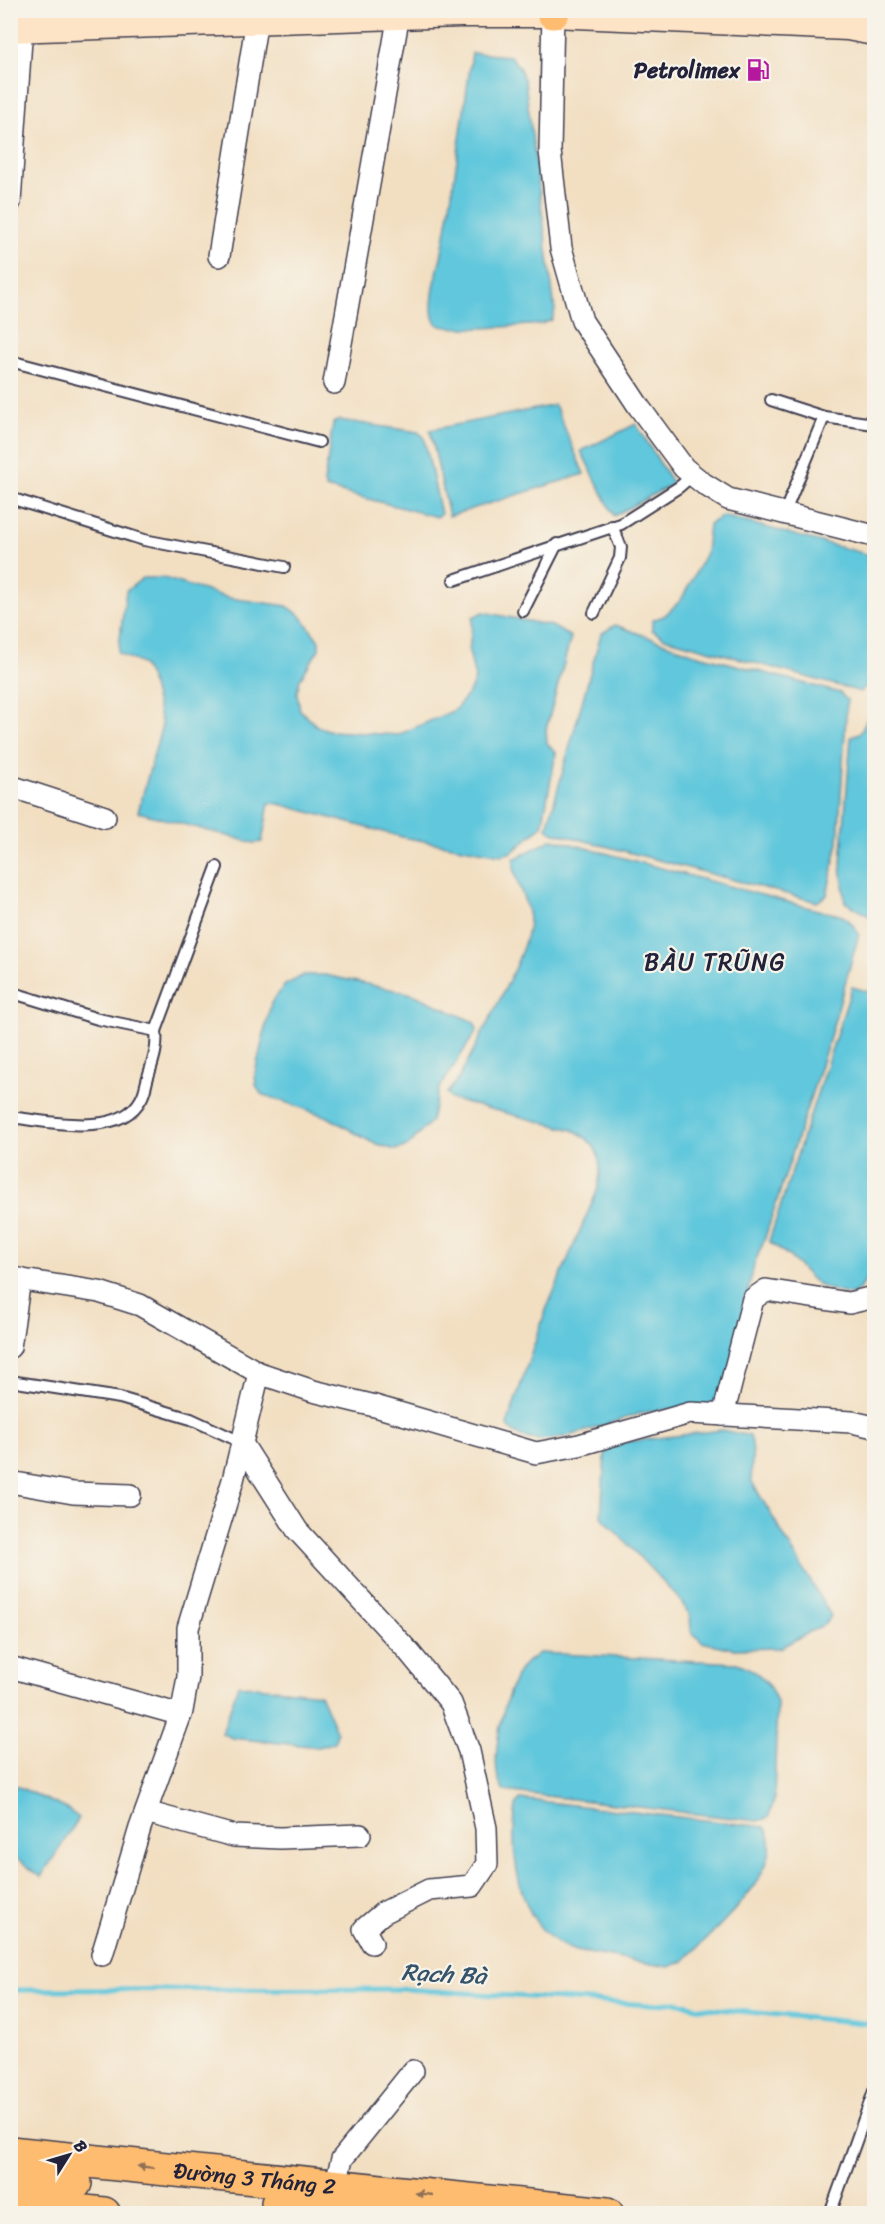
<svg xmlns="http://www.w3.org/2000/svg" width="885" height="2224" font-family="Sriracha,sans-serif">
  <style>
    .water { fill: #60c7dc; stroke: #41748c; stroke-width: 1.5 }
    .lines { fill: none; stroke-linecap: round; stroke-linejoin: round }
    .stream { stroke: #60c7dc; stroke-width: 5 }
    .service-casing { stroke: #413e4f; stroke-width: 14 }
    .minor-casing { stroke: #413e4f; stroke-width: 24 }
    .secondary-casing { stroke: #413e4f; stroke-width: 33 }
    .primary-casing { stroke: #413e4f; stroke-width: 36 }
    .service { stroke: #fff; stroke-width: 10 }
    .minor { stroke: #fff; stroke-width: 21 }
    .secondary { stroke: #fee4c6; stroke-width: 30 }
    .primary { stroke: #fdbc70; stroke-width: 33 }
    .oneway { fill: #906f56 }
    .labels { text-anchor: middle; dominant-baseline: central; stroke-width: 4.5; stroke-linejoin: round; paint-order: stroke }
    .poi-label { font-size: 22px; font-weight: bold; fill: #22223b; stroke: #f7f3e8; text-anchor: end }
    .street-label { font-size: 22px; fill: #22223b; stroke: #f7f3e8 }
    .neighbourhood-label { font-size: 24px; letter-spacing: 1.5px; fill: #22223b; stroke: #f7f3e8 }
    .water-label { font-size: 24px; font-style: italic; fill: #35546b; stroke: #f7f3e8 }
  </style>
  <rect width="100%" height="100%" fill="#f7f3e8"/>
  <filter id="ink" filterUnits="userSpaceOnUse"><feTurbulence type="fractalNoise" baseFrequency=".0167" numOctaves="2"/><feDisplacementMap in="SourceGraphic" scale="12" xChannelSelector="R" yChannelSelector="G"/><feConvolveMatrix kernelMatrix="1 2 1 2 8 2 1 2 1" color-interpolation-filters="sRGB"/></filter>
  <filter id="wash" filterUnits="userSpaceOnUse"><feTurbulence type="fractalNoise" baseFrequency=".008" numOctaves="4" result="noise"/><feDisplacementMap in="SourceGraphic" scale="24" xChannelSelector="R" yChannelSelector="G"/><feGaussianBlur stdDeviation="1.35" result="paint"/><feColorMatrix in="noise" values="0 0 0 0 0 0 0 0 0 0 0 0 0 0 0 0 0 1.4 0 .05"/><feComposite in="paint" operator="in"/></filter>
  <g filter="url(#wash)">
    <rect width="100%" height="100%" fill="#f2dfc2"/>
    <g class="water">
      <path d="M472,53L510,56L519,67L525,82L555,310L552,320L542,324C524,325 450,333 437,324C425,315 438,270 441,257C454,190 462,122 472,53Z"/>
      <path d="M555,405L584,474L449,516L430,430Z"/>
      <path d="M339,420L418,432L424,437L441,514L437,517L326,488L324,483L333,423Z"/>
      <path d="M636,424L673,484L614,516L581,451Z"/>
      <path d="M723,516L874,556C875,587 884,671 861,692L665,638L652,630V620L664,616L681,600L706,553L709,524Z"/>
      <path d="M143,578H164L229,598L287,606L301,616L319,641V649L300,679L297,693L300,710L317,726L331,731L398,735L455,710L470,691L475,679L469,651L473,617L483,612L552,626L571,637L546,729L547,743L556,753L542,826L512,852L502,855L402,837L279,804L269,803L262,842L254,843L138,812L162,725L150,678L142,664L118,653L126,591Z"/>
      <path d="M615,625L695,654L840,693L847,700L838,842L827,895L817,902L552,832L547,828L601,634Z"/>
      <path d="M874,714V919L845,902L841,864L851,737L861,732L868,717Z"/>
      <path d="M553,839L825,912C843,914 850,918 859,934L829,1040L764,1241L754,1264L734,1359L716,1403C696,1410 673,1408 652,1411C615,1416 533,1463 507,1425L546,1310L597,1191C604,1163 600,1143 573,1130L451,1099L447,1093L459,1078C476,1043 528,955 529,921C529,900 512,881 514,859Z"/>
      <path d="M304,975H325L413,994L474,1022L477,1030L439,1089L431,1121L408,1146L395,1150L371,1142L328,1117L261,1094L256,1085L255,1073L271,1003L285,985Z"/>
      <path d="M852,987L874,993V1266L862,1286L853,1295C813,1287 819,1286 792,1259C785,1251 776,1249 769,1241Z"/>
      <path d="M722,1430L750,1436C756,1451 749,1466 752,1482L831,1616L825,1624L780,1648L733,1649L702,1642L691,1631L690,1615L680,1600L601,1516L605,1455L609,1446L618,1443Z"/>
      <path d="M539,1653L737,1663C758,1671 769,1681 777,1702L774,1801L768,1818L757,1821L504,1791C485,1770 505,1690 521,1668C526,1662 533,1658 539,1653Z"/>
      <path d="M238,1685L320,1694L337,1733L335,1742L319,1747L232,1738L222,1733Z"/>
      <path d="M10,1783L67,1809L79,1818L41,1877L11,1854Z"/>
      <path d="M520,1799L765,1827C792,1867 709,1934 684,1961L669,1967L576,1951C518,1934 509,1855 516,1805Z"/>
    </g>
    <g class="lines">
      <path class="stream" d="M10,1990L405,1989L650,2005L676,2002L696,2007L874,2024"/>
    </g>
  </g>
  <g filter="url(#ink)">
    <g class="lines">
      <g class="service-casing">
        <g id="service">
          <path d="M10,361L319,442"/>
          <path d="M771,400L824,417L874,424"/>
          <path d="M10,498L144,540L284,567"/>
          <path d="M784,514L824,417"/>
          <path d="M454,580L621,524L679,487L693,475"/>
          <path d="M523,611L557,544"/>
          <path d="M594,613L620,558L621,547L612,526"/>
          <path d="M10,992L98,1019L156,1031"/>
          <path d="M10,1117C47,1121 120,1139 141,1099C145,1093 146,1083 148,1077C153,1061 158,1048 156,1031L217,867"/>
          <path d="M10,1381L120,1398L191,1419L241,1442"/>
          <path d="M830,2214L874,2091"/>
        </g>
      </g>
      <g class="minor-casing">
        <g id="minor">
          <path d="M553,12L550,151L561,248L582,321L639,407L684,468L704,484L728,499L874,536"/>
          <path d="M10,202L23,10"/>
          <path d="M219,256L257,19"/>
          <path d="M334,383L399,14"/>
          <path d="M10,786L105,817"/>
          <path d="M10,1278L99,1292L140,1305L259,1373L313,1391L375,1406L536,1453L579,1445L690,1413L852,1422L874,1427"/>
          <path d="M10,1347L20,1279"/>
          <path d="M723,1415L753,1299L766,1290L849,1303L874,1297"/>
          <path d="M241,1442L297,1530L409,1652L451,1703L469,1751L486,1828L487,1864L472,1886L429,1890L383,1913L364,1929L372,1943"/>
          <path d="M10,1482L73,1493L130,1495"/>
          <path d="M10,1667L181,1715"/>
          <path d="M146,1812L234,1836L280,1838L360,1835"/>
          <path d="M102,1955L140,1828L182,1711L188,1677V1628L233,1480L259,1373"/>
          <path d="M335,2185L342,2159L413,2071"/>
        </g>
      </g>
      <g class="secondary-casing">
        <path id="secondary" d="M10,27L460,12H553L848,25L874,30"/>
      </g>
      <g class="primary-casing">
        <g id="primary">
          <path d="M553,10V12"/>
          <path id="s1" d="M10,2153L607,2214"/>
          <path d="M10,2176L75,2183"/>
          <path d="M278,2203L384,2214"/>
          <path d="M10,2204L104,2214"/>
        </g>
      </g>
      <use href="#service" class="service"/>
      <use href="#minor" class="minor"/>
      <use href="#secondary" class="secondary"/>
      <use href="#primary" class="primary"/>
    </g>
    <defs><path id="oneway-solid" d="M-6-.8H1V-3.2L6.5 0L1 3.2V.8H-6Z" transform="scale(1.5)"/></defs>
    <g class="oneway">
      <use href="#oneway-solid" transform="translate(146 2167) rotate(-174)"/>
      <use href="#oneway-solid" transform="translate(424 2194) rotate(-174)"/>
    </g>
  </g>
  <defs>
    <g id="fuel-bare" transform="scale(1.8)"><path d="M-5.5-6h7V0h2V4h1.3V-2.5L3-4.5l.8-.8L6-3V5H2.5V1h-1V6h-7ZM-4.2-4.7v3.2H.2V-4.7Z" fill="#b5179e" stroke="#f7f3e8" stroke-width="2.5" paint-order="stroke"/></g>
  </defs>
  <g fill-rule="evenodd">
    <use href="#fuel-bare" x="758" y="70"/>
  </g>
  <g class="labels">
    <g class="poi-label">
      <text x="740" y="70">Petrolimex</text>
    </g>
    <g class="street-label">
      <text stroke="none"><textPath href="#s1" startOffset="246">Đường 3 Tháng 2</textPath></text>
    </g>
    <g class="neighbourhood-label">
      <text x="715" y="962">BÀU TRŨNG</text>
    </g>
    <g class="water-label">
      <text transform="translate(444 1974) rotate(3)">Rạch Bà</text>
    </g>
  </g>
  <rect width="885" height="2224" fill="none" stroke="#f7f3e8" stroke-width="36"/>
  <g transform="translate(69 2155) rotate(53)" stroke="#f7f3e8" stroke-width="4.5" paint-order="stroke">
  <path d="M0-4.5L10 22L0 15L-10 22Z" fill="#22223b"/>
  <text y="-9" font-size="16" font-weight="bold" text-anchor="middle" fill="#22223b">B</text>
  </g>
</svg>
